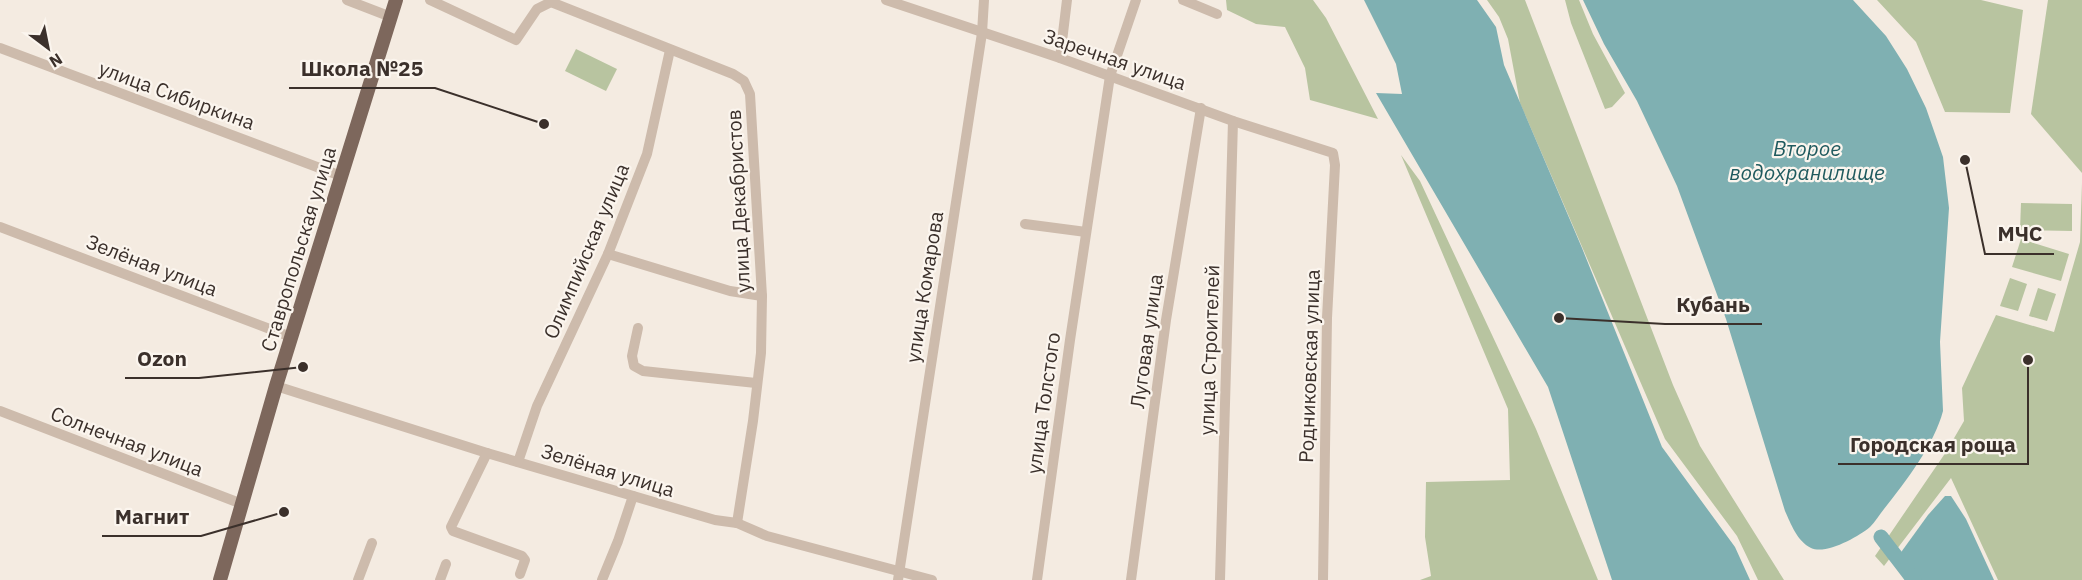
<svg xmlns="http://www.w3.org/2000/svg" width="2082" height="580" font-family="'IBM Plex Sans',sans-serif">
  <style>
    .green { fill: #b8c4a0 }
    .water { fill: #7fb0b2 }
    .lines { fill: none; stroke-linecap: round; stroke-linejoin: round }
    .river { stroke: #7fb0b2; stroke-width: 15 }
    .minor { stroke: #cdbbac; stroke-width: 10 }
    .major { stroke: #7d675c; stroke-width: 14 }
    .labels { text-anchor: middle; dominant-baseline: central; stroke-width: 4.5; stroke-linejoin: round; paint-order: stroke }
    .street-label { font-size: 20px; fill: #3b302b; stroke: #fbf5ee }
    .water-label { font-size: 21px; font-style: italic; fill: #1f5a5e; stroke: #fbf5ee }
    .leader { fill: none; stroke: #3b302b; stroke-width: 2 }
    .callout-dot { fill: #3b302b; stroke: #fbf5ee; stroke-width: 2 }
    .callout-label { font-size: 21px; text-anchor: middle; font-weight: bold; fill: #3b302b; stroke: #fbf5ee; stroke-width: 4.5; stroke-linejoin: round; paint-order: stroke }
  </style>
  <rect width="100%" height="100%" fill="#f4ebe1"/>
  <g class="green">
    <path d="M1226,0H1313L1326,18L1378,119L1310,100L1305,68L1285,27L1256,24L1227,10Z"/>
    <path d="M1487,0H1525L1673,385L1700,446L1784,580H1758L1737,536L1665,439L1520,103L1508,39L1499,17Z"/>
    <path d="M1565,0H1579L1593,34L1625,93L1612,107L1605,109L1571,23Z"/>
    <path d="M1877,0H1981L2023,10L2010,113L1945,112L1916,42Z"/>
    <path d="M2048,0H2082V173L2031,114Z"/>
    <path d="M576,49L617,69L606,91L565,71Z"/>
    <path d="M1401,155L1420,181L1536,429L1598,580H1420L1431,576L1425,537L1426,482L1510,480L1508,409Z"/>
    <path d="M2082,183V580H1998L1951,478L1884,566L1875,556L1946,452L1964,421L1962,388L1996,315L2054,332L2080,242Z"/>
    <path d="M2021,203L2072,204V231L2020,230Z"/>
    <path d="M2021,239L2069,254L2061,281L2012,267Z"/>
    <path d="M2010,278L2027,284L2018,311L2000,306Z"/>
    <path d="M2038,288L2056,294L2047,321L2029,316Z"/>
  </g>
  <g class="water">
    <path d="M1364,0H1477L1496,27L1504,65L1582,248L1662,447L1735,547L1750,580H1612L1548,387L1376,93L1402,94L1396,64Z"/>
    <path d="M1583,0H1853L1886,36L1907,69L1926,108L1943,157L1949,208L1940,342L1943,411C1934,445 1906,481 1884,509C1879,515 1875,522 1870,527C1858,537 1826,555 1811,548C1797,541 1791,524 1785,511L1726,319L1677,186L1637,101L1604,44Z"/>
    <path d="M1945,496H1951L1966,519L1994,580H1905L1894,562L1928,515Z"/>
  </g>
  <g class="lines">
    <path class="river" d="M1881,537L1914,580"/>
    <g class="minor">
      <path d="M347,0L391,17"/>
      <path d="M430,0L516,40L537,9L551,2L733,74L744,81L750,94L762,296L761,353L753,421L737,523"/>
      <path d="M886,0L1060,58L1233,121L1333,153L1335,165L1327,318L1323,580"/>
      <path d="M1183,0L1217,14"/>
      <path d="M0,48L341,176"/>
      <path d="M1060,58L1067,0"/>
      <path d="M1025,224L1086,232"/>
      <path d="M0,227L291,337"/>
      <path d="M608,254L730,291L762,296"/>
      <path d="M638,328L632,356L634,366L643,371L756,383"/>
      <path d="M276,386L487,453L715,520L737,523L767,536L932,580"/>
      <path d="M0,411L242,504"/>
      <path d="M487,453L451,527L453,531L522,556L525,560L520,574"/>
      <path d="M518,462L537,406L608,254L647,154L670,50"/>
      <path d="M358,580L372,543"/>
      <path d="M440,580L446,564"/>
      <path d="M602,580L618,541L633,496"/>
      <path d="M898,580L982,33L984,0"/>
      <path d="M1037,580L1070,340L1110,76L1136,0"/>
      <path d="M1131,580L1166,320L1201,108"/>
      <path d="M1220,580L1233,121"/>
    </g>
    <path class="major" d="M220,580L276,386L396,0"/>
  </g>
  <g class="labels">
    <g class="street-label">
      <text transform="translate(1115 59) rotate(19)">Заречная улица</text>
      <text transform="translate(177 95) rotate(20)">улица Сибиркина</text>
      <text transform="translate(738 201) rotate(-93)">улица Декабристов</text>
      <text transform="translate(298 249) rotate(-73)">Ставропольская улица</text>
      <text transform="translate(586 251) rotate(-67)">Олимпийская улица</text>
      <text transform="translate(152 265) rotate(21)">Зелёная улица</text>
      <text transform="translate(924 287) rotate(-81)">улица Комарова</text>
      <text transform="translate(1146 341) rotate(-82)">Луговая улица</text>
      <text transform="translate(1209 350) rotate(-88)">улица Строителей</text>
      <text transform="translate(1309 366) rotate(-88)">Родниковская улица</text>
      <text transform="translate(1043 403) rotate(-82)">улица Толстого</text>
      <text transform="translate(127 441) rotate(21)">Солнечная улица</text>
      <text transform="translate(608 470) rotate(17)">Зелёная улица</text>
    </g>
    <g class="water-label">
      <text x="1807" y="148">Второе<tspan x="1807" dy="24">водохранилище</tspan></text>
    </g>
  </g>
  <path class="leader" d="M544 124L435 88H289M1965 160L1985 254H2054M1559 318L1665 324H1762M303 367L199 378H125M2028 360L2028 464H1838M284 512L201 536H102"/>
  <g class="callout-dot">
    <circle cx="544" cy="124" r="6"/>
    <circle cx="1965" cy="160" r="6"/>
    <circle cx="1559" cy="318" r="6"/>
    <circle cx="303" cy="367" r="6"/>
    <circle cx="2028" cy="360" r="6"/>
    <circle cx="284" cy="512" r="6"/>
  </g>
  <g class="callout-label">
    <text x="362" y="76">Школа №25</text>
    <text x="2020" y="241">МЧС</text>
    <text x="1713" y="312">Кубань</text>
    <text x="162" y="366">Ozon</text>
    <text x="1933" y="452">Городская роща</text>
    <text x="152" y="524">Магнит</text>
  </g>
  <g transform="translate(48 48) rotate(148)" stroke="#fbf5ee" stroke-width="4.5" paint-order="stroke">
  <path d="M0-4.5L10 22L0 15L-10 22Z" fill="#3b302b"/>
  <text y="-9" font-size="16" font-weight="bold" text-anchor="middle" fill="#3b302b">N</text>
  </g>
</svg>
